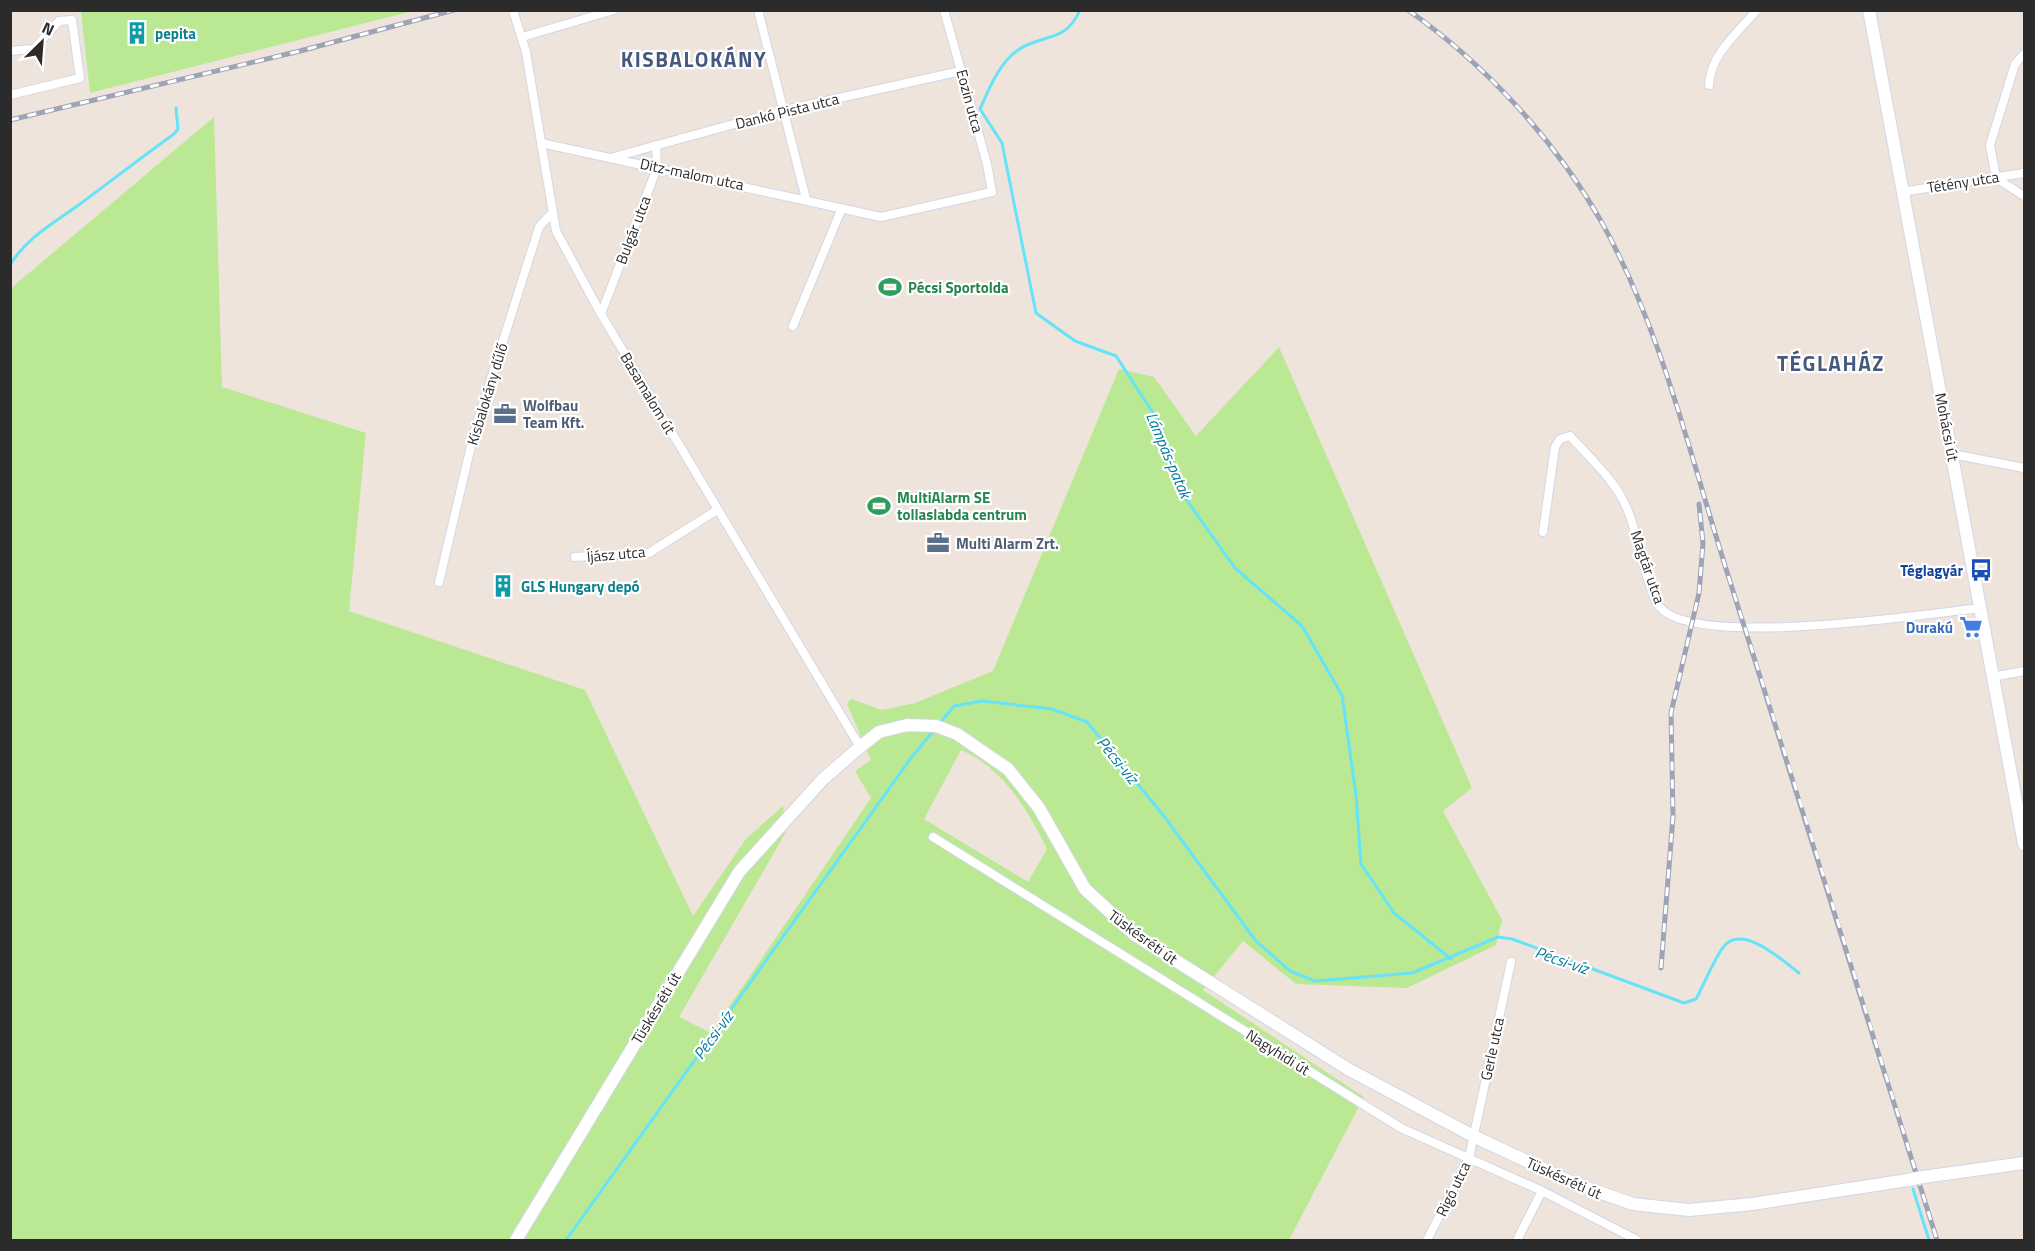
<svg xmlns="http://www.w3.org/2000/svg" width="2035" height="1251" font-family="'Titillium Web',sans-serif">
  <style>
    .green { fill: #bbe993; fill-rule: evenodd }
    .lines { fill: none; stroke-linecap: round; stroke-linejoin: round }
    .stream { stroke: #66e3f8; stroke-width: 3 }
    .street-casing { stroke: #d1d7e5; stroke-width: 10 }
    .secondary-casing { stroke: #d1d7e5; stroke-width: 14 }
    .street { stroke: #fff; stroke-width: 8 }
    .secondary { stroke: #fff; stroke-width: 12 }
    .rail-casing { stroke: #9ea4b7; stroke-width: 5 }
    .rail { stroke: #fff; stroke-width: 3; stroke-dasharray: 9; stroke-linecap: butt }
    .secondary-bridge-casing { stroke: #d1d7e5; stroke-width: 14; stroke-linecap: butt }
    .secondary-bridge { stroke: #fff; stroke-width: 12 }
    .labels { text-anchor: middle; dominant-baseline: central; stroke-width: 4.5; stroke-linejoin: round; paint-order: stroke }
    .culture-label { font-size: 15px; font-weight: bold; fill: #0d838f; stroke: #fff; text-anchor: start }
    .street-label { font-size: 15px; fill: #2b2b2b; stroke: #fff }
    .leisure-label { font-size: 15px; font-weight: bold; fill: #27864d; stroke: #fff; text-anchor: start }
    .service-label { font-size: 15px; font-weight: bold; fill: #4e5e75; stroke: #fff; text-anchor: start }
    .transit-label { font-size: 15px; font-weight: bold; fill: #164399; stroke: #fff; text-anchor: end }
    .shop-label { font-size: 15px; font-weight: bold; fill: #366cbe; stroke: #fff; text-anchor: end }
    .water-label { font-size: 16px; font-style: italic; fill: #037ca0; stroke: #fff }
    .district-label { font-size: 21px; font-weight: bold; letter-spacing: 1.5px; fill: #47587f; stroke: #fff }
  </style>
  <rect width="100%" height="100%" fill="#eee4dc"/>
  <g class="green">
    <path d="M81,11V10L413,11L90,93Z"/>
    <path d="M214,117L222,387L366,433L349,611L585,690L693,916L746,839L783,806L786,832L679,1017L711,1033L871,798L855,771L871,760L847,704L851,699L882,710L915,703L993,671L1119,369L1154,377L1196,436L1279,347L1472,788L1443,811L1502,920L1496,945L1407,988L1296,984L1243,941L1203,990L1364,1097L1289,1240H11L10,289ZM961,750C1003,768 1028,810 1047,849L1028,882L924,819Z"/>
  </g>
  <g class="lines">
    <g class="stream">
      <path d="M1080,10C1065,44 1043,33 1018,50C999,63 989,89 980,109L1002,143L1036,313L1075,341L1116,356L1159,422L1183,495L1235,568L1302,626L1342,695L1356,795L1361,864L1394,913L1451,959"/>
      <path d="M10,265C27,237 54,223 80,204C111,181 142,157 174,134L178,129L176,108"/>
      <path d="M939,724L954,706L982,701L1052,709L1087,722L1163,815L1256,941L1290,971L1315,981L1412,973L1498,937L1512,939L1684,1003L1696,999C1704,985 1715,956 1725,945C1745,925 1783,961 1799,973"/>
      <path d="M1913,1189L1929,1240"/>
      <path d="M566,1240L911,758L935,729"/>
    </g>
    <g class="street-casing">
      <g id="street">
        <path d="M513,10L526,52L556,231L601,314L860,747"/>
        <path d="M758,10L806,199"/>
        <path d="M522,37L614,10"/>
        <path d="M10,51L34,49L59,21L72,20L80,78L10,95"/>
        <path d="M2024,54L2015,64L1990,145L1996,178L2024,196"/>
        <path d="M1709,85C1710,55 1738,32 1757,10"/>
        <path d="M541,143L881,217L992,192L987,164L944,10"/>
        <path d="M614,157L785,110L961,71"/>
        <path d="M1901,192L2024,173"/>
        <path d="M601,314L657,168L656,145"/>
        <path d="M793,326L842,208"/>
        <path d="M1952,454L2024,468"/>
        <path d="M1543,532L1555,447L1560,439L1570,436C1591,459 1617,482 1628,511C1638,535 1647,588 1659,606C1691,650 1926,614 1980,608"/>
        <path d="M575,557L649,553L717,510"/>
        <path d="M439,582L474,433L539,227L552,213"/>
        <path d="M1992,677L2024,671"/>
        <path d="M933,837L1401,1128L1542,1191L1637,1240"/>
        <path d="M1427,1240L1469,1158L1511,962"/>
        <path d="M1517,1240L1542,1191"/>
      </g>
    </g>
    <g class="secondary-casing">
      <g id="secondary">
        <path d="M1869,10L2024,844"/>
        <path d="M1923,1177L2024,1163"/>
        <path d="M516,1240L739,872L823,779L860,747L879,732L907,725L936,726L957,734L1008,769L1039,808L1085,889L1135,935L1348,1069L1473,1136L1571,1182L1633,1204L1689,1210L1752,1204L1908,1180"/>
      </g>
    </g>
    <use href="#street" class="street"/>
    <use href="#secondary" class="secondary"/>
    <g class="rail-casing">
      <g id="rail">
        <path d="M1408,10C1486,65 1554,139 1601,221C1662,330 1690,456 1728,575C1799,796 1868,1018 1937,1240"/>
        <path d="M10,120L300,51L454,10"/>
        <path d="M1661,968L1673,816L1671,713L1699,593L1703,543L1699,504"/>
      </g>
    </g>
    <use href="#rail" class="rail"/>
    <g class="secondary-bridge-casing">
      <path id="secondary-bridge" d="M1908,1180L1923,1177"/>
    </g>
    <use href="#secondary-bridge" class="secondary-bridge"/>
  </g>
  <defs>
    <g id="building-bare" transform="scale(1.8)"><path d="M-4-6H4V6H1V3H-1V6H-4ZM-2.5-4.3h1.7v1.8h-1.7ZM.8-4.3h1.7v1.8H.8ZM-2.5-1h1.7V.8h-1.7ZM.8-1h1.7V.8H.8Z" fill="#0f9aa8" stroke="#fff" stroke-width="2.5" paint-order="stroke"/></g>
    <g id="stadium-bare" transform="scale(1.8)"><path d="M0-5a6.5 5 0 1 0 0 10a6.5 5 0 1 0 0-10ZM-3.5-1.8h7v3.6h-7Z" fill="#2e9e5b" stroke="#fff" stroke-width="2.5" paint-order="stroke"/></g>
    <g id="office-bare" transform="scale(1.8)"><path d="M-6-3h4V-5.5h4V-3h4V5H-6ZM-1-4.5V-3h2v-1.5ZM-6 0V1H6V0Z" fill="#5c6f8a" stroke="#fff" stroke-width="2.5" paint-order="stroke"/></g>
    <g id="bus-bare" transform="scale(1.8)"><path d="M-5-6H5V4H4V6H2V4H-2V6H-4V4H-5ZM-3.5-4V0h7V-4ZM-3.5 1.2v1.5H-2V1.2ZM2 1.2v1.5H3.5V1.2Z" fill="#1a4fb4" stroke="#fff" stroke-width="2.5" paint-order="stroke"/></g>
    <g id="supermarket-bare" transform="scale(1.8)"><path d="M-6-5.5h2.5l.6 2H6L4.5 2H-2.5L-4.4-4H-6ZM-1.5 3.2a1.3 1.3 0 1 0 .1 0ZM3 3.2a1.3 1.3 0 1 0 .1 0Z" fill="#3f7fe0" stroke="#fff" stroke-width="2.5" paint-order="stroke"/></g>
  </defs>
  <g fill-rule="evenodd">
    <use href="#building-bare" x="137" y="33"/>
    <use href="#stadium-bare" x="890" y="287"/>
    <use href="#office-bare" x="505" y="414"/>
    <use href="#stadium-bare" x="879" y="506"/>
    <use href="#office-bare" x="938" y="543"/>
    <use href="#bus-bare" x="1981" y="570"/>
    <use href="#building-bare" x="503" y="586"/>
    <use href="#supermarket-bare" x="1971" y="627"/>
  </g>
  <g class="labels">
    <g class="culture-label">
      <text x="155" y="33">pepita</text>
      <text x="521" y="586">GLS Hungary depó</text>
    </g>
    <g class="street-label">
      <text transform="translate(970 101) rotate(75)">Eozin utca</text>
      <text transform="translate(787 111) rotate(-14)">Dankó Pista utca</text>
      <text transform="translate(692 174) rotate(12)">Ditz-malom utca</text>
      <text transform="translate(1963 182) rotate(-9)">Tétény utca</text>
      <text transform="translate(633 230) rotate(-69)">Bulgár utca</text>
      <text transform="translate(648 393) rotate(59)">Basamalom út</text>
      <text transform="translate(487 394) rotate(-73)">Kisbalokány dűlő</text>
      <text transform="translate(1947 427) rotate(79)">Mohácsi út</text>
      <text transform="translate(616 554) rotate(-5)">Íjász utca</text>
      <text transform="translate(1648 567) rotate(71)">Magtár utca</text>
      <text transform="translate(1143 937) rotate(36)">Tüskésréti út</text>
      <text transform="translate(656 1008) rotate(-59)">Tüskésréti út</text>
      <text transform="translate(1492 1049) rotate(-78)">Gerle utca</text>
      <text transform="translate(1278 1052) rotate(32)">Nagyhidi út</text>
      <text transform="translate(1564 1178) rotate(24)">Tüskésréti út</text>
      <text transform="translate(1453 1189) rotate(-64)">Rigó utca</text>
    </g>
    <g class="leisure-label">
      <text x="908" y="287">Pécsi Sportolda</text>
      <text x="897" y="497">MultiAlarm SE<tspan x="897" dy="17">tollaslabda centrum</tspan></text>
    </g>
    <g class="service-label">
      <text x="523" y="405">Wolfbau<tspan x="523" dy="17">Team Kft.</tspan></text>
      <text x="956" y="543">Multi Alarm Zrt.</text>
    </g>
    <g class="transit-label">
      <text x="1963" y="570">Téglagyár</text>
    </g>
    <g class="shop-label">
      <text x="1953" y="627">Durakú</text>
    </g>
    <g class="water-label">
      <text transform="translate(1169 455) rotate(67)">Lámpás-patak</text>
      <text transform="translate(1118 760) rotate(51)">Pécsi-víz</text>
      <text transform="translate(1562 960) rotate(19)">Pécsi-víz</text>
      <text transform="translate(713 1035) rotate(-54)">Pécsi-víz</text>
    </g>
    <g class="district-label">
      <text x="694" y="59">KISBALOKÁNY</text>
      <text x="1831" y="363">TÉGLAHÁZ</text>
    </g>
  </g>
  <rect width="2035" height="1251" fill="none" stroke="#2b2b2b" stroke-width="24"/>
  <g transform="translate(42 42) rotate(25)" stroke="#ffffff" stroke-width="4.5" paint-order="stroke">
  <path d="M0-4.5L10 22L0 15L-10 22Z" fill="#2b2b2b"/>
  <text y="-9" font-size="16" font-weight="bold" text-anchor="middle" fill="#2b2b2b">N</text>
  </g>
</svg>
